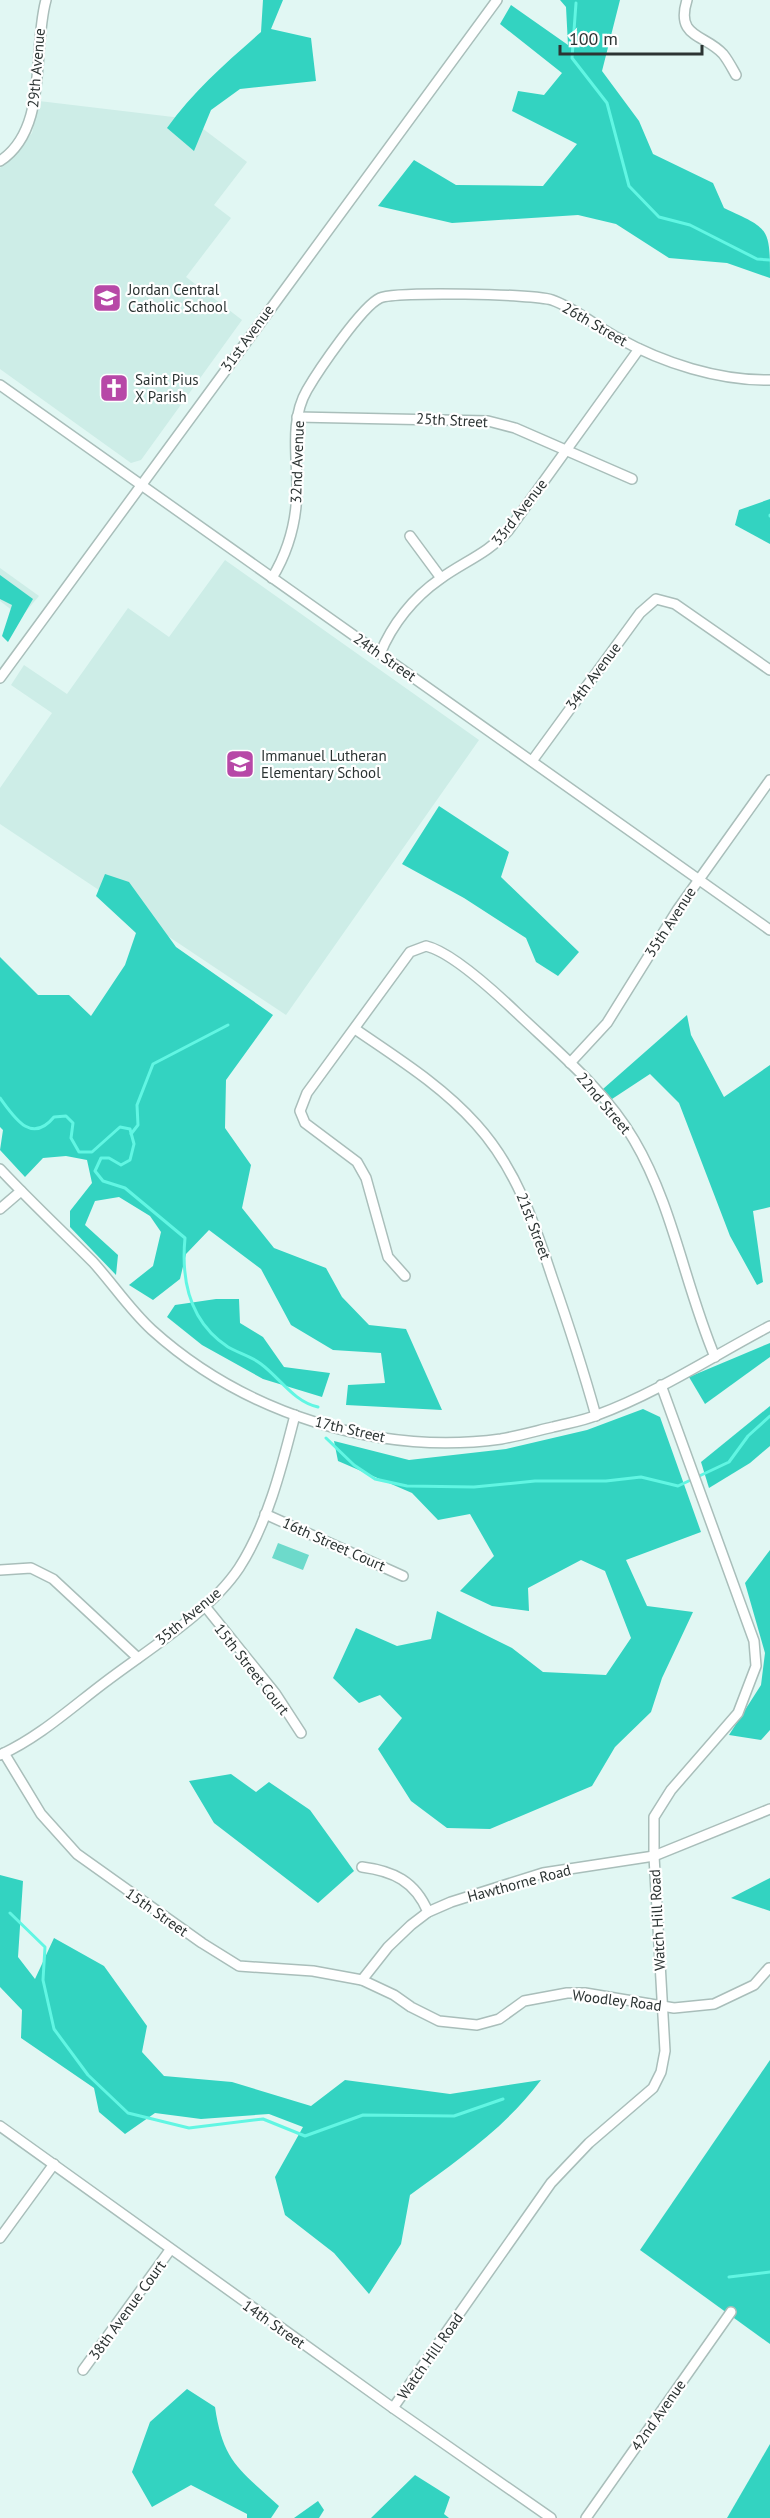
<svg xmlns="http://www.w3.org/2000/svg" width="770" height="2518" font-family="'PT Sans',sans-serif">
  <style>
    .built { fill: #cdede7 }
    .green { fill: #6ddacb }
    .forest { fill: #33d3c1 }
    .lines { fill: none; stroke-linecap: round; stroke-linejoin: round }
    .stream { stroke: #61f6e3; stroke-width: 3 }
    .minor-casing { stroke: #a9beba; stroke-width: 12 }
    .minor { stroke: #fff; stroke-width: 9 }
    .labels { text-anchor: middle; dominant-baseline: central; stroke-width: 4.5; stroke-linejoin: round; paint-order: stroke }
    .street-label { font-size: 15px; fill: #2c3433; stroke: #fff }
    .poi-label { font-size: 15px; fill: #2c3433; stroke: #fff; text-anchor: start }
  </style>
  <rect width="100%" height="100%" fill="#e1f7f3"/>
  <g class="built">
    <path d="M39,101L190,119L247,162L214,205L231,218L186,277L242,320L141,460L131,463L0,369V168L32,133Z"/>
    <path d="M225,560L479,740L286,1015L0,824V788L52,713L11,685L24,665L67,694L128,608L169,637Z"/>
    <path d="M0,568L39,596L21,617L0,601Z"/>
  </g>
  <path class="green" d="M278,1543L309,1555L303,1570L272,1558Z"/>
  <g class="forest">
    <path d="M263,0H283L271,29L311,38L316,81L240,89L211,110L194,151L167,128C193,91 227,62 261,32Z"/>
    <path d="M560,0H620L602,71L639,121L653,154L713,183L724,208C769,229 770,227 770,278L727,263L669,258L616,224L578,215L452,223L378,206L414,160L456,185L543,186L577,144L512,111L518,91L544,95L562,73L500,24L511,5L568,45L566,7Z"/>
    <path d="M770,499V544L735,525L739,510Z"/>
    <path d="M0,575L33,599L8,642L2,636L12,605L0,599Z"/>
    <path d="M439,806L509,852L501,877L579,952L558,976L536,962L526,938L464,898L402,864Z"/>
    <path d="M105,874L129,882L176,947L273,1015L226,1080L225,1128L251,1165L242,1208L274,1248L326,1268L342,1297L369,1325L406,1329L442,1410L346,1405L348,1385L385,1383L381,1353L333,1350L291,1325L261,1269L209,1230L186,1254L180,1279L153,1300L129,1285L153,1266L161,1232L150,1216L119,1197L95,1201L85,1225L118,1255L116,1275L70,1227V1211L92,1183L87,1160L66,1156L43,1158L25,1177L0,1150L3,1130L0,1127V957L38,995H69L91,1016L125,965L136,933L96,896Z"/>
    <path d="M687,1015L691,1035L724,1097L770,1065V1207L753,1211L763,1282L757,1285L730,1236L679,1103L650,1074L612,1099L603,1089Z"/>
    <path d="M216,1299H239L240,1323L263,1337L284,1367L330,1373L322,1397L263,1379L202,1345L167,1317L175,1305Z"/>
    <path d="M770,1343V1357L705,1404L689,1377Z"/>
    <path d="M770,1406V1446L750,1463L709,1488L701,1462Z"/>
    <path d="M643,1409L660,1417L701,1532L626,1560L647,1606L693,1612L662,1678L651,1712L615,1747L592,1786L490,1829L447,1828L411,1801L378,1749L402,1718L380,1695L359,1703L333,1678L356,1628L397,1646L431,1639L437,1611L512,1648L543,1672L606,1675L631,1638L605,1571L581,1560L528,1588L529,1611L492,1606L460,1591L494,1556L470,1514L438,1520L412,1493L338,1461L334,1441L409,1460L506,1449L587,1430Z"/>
    <path d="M770,1550V1730L761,1740L729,1735L761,1685L765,1653L745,1583Z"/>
    <path d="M231,1774L256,1792L269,1782L310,1810L354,1871L318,1903L214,1823L189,1781Z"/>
    <path d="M0,1875L23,1881L18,1957L35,1979L54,1938L104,1966L147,2026L142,2052L164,2076L232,2082L311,2106L345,2080L450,2094L541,2080C504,2129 459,2159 410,2195L401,2244L369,2294L334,2253L285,2215L275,2177L303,2127L269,2114L201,2119L155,2113L125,2134L99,2112L94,2088L21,2038L22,2010L0,1987Z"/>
    <path d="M770,1878V1911L731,1898Z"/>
    <path d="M770,2060V2344L640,2250Z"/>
    <path d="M187,2389L215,2407C223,2462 240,2470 279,2506L271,2518H247V2514L191,2485L152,2507L132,2472L150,2422Z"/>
    <path d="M770,2444V2518H727Z"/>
    <path d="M415,2475L450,2497L444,2514L449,2518H371Z"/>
    <path d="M318,2501L324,2510L319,2518H294Z"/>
  </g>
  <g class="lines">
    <g class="stream">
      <path d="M576,3L572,58L607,103L629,186L659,217L690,225L757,259L770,260"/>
      <path d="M770,516V515"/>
      <path d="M0,1098C14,1117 31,1145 54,1117L66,1116L73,1123L71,1138L79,1152H92L120,1127L130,1129L134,1144L130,1160L121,1165L109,1158H101L95,1171L103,1181L125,1188L185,1238C181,1280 190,1322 228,1347C238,1353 251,1356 261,1364C280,1378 294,1402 318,1407"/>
      <path d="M131,1134L138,1125L137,1105L153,1064L228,1025"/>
      <path d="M326,1438L354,1465L375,1479L407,1486L474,1487L535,1481H606L641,1477L678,1486L729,1462L748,1436L770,1416"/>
      <path d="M10,1913L45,1947L43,1980L54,2029L88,2075L128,2113L189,2128L263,2119L305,2136L363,2115L454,2116L503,2099"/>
      <path d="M729,2277L770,2272"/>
    </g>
    <g class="minor-casing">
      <g id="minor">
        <path d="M687,0C675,38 705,34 723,54C728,60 732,68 736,75"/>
        <path d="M0,161C49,129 32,50 46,0"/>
        <path d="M0,385L770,930"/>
        <path d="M297,417L488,421L515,428L632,479"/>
        <path d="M410,536L441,578"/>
        <path d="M272,578C289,550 297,520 297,487C297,455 290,419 307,390C318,371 362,306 380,298C395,291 534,294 552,300C575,308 597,327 618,338C663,363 719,381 770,380"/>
        <path d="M380,654C392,624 414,597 440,579C465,561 487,554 508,531L639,349"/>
        <path d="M0,678L497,0"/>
        <path d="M532,761L640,613L656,599L675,604L770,670"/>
        <path d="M355,1029C397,1058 441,1085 476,1124C516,1168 534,1222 552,1277C568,1323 583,1369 596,1416"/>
        <path d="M570,1063L607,1023L678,909L770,780"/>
        <path d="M0,1169C30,1201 62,1231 93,1262C113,1284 130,1310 152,1330C244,1413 378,1456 501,1439C518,1436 536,1431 553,1427C568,1423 583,1421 597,1415C657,1393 713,1356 770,1326"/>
        <path d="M0,1209L21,1191"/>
        <path d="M405,1276L388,1257L366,1178L357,1162L305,1123L300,1111L307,1093L410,952L426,946C452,952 496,993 517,1013C558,1052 605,1090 634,1140C673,1206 685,1286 715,1357"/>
        <path d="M265,1514L403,1576"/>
        <path d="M0,1570L31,1568L53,1579L138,1658"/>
        <path d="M204,1605L275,1693L301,1733"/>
        <path d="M4,1753L41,1814L77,1854L202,1943L239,1966L313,1971L362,1980L394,1995L411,2007L439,2021L477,2025L499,2019L524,2001L567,1993H585L674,2008L714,2004L754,1985L769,1968"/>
        <path d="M0,1755C38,1738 71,1708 104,1683C147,1650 209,1613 239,1568C268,1523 282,1466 295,1415"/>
        <path d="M362,1867C393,1871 415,1881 428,1912"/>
        <path d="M362,1980L388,1947L411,1925L428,1912L451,1902L543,1873L654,1856L770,1809"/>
        <path d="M0,2126L393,2408L551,2518"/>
        <path d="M0,2238L54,2164"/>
        <path d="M83,2370L170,2250"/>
        <path d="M393,2408L551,2183L589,2143L653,2088L661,2072L665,2051L654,1856V1817L671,1790L738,1713L756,1666L754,1641L661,1385"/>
        <path d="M586,2518L731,2312"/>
      </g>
    </g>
    <use href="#minor" class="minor"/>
  </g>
  <defs>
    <g id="school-square" transform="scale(1.5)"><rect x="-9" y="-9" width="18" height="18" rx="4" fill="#b748a7" stroke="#fff"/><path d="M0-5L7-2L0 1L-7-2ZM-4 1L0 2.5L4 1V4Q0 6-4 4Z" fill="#fff"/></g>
    <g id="church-square" transform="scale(1.5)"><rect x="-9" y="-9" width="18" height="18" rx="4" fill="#b748a7" stroke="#fff"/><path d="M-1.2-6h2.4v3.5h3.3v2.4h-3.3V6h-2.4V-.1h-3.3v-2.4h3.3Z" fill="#fff"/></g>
  </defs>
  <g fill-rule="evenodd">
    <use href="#school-square" x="107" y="298"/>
    <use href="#church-square" x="114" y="388"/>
    <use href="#school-square" x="240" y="764"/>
  </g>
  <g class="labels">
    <g class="street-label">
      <text transform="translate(36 68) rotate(-85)">29th Avenue</text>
      <text transform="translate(595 324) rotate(30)">26th Street</text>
      <text transform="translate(247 338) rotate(-54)">31st Avenue</text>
      <text transform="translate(452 420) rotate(3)">25th Street</text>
      <text transform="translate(297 462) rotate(-88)">32nd Avenue</text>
      <text transform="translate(519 512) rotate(-52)">33rd Avenue</text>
      <text transform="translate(385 657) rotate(35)">24th Street</text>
      <text transform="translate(593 676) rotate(-53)">34th Avenue</text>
      <text transform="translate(670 922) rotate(-57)">35th Avenue</text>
      <text transform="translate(604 1103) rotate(50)">22nd Street</text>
      <text transform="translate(534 1226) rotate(69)">21st Street</text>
      <text transform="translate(350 1429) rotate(13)">17th Street</text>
      <text transform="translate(334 1544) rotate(24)">16th Street Court</text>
      <text transform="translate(188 1616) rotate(-40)">35th Avenue</text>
      <text transform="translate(252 1669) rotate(52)">15th Street Court</text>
      <text transform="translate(519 1883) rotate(-15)">Hawthorne Road</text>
      <text transform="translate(157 1912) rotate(35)">15th Street</text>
      <text transform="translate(657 1920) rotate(-93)">Watch Hill Road</text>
      <text transform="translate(617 2000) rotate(7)">Woodley Road</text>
      <text transform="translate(127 2310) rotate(-54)">38th Avenue Court</text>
      <text transform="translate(274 2324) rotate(35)">14th Street</text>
      <text transform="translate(430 2356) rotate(-55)">Watch Hill Road</text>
      <text transform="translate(658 2415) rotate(-55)">42nd Avenue</text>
    </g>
    <g class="poi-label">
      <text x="128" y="289">Jordan Central<tspan x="128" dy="17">Catholic School</tspan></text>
      <text x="135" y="379">Saint Pius<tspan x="135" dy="17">X Parish</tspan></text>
      <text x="261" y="755">Immanuel Lutheran<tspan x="261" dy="17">Elementary School</tspan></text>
    </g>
  </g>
  <path d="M560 45v9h142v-9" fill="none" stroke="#2c3433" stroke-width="3"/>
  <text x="569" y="45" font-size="18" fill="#2c3433" stroke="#ffffff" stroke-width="4.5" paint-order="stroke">100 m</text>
</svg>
